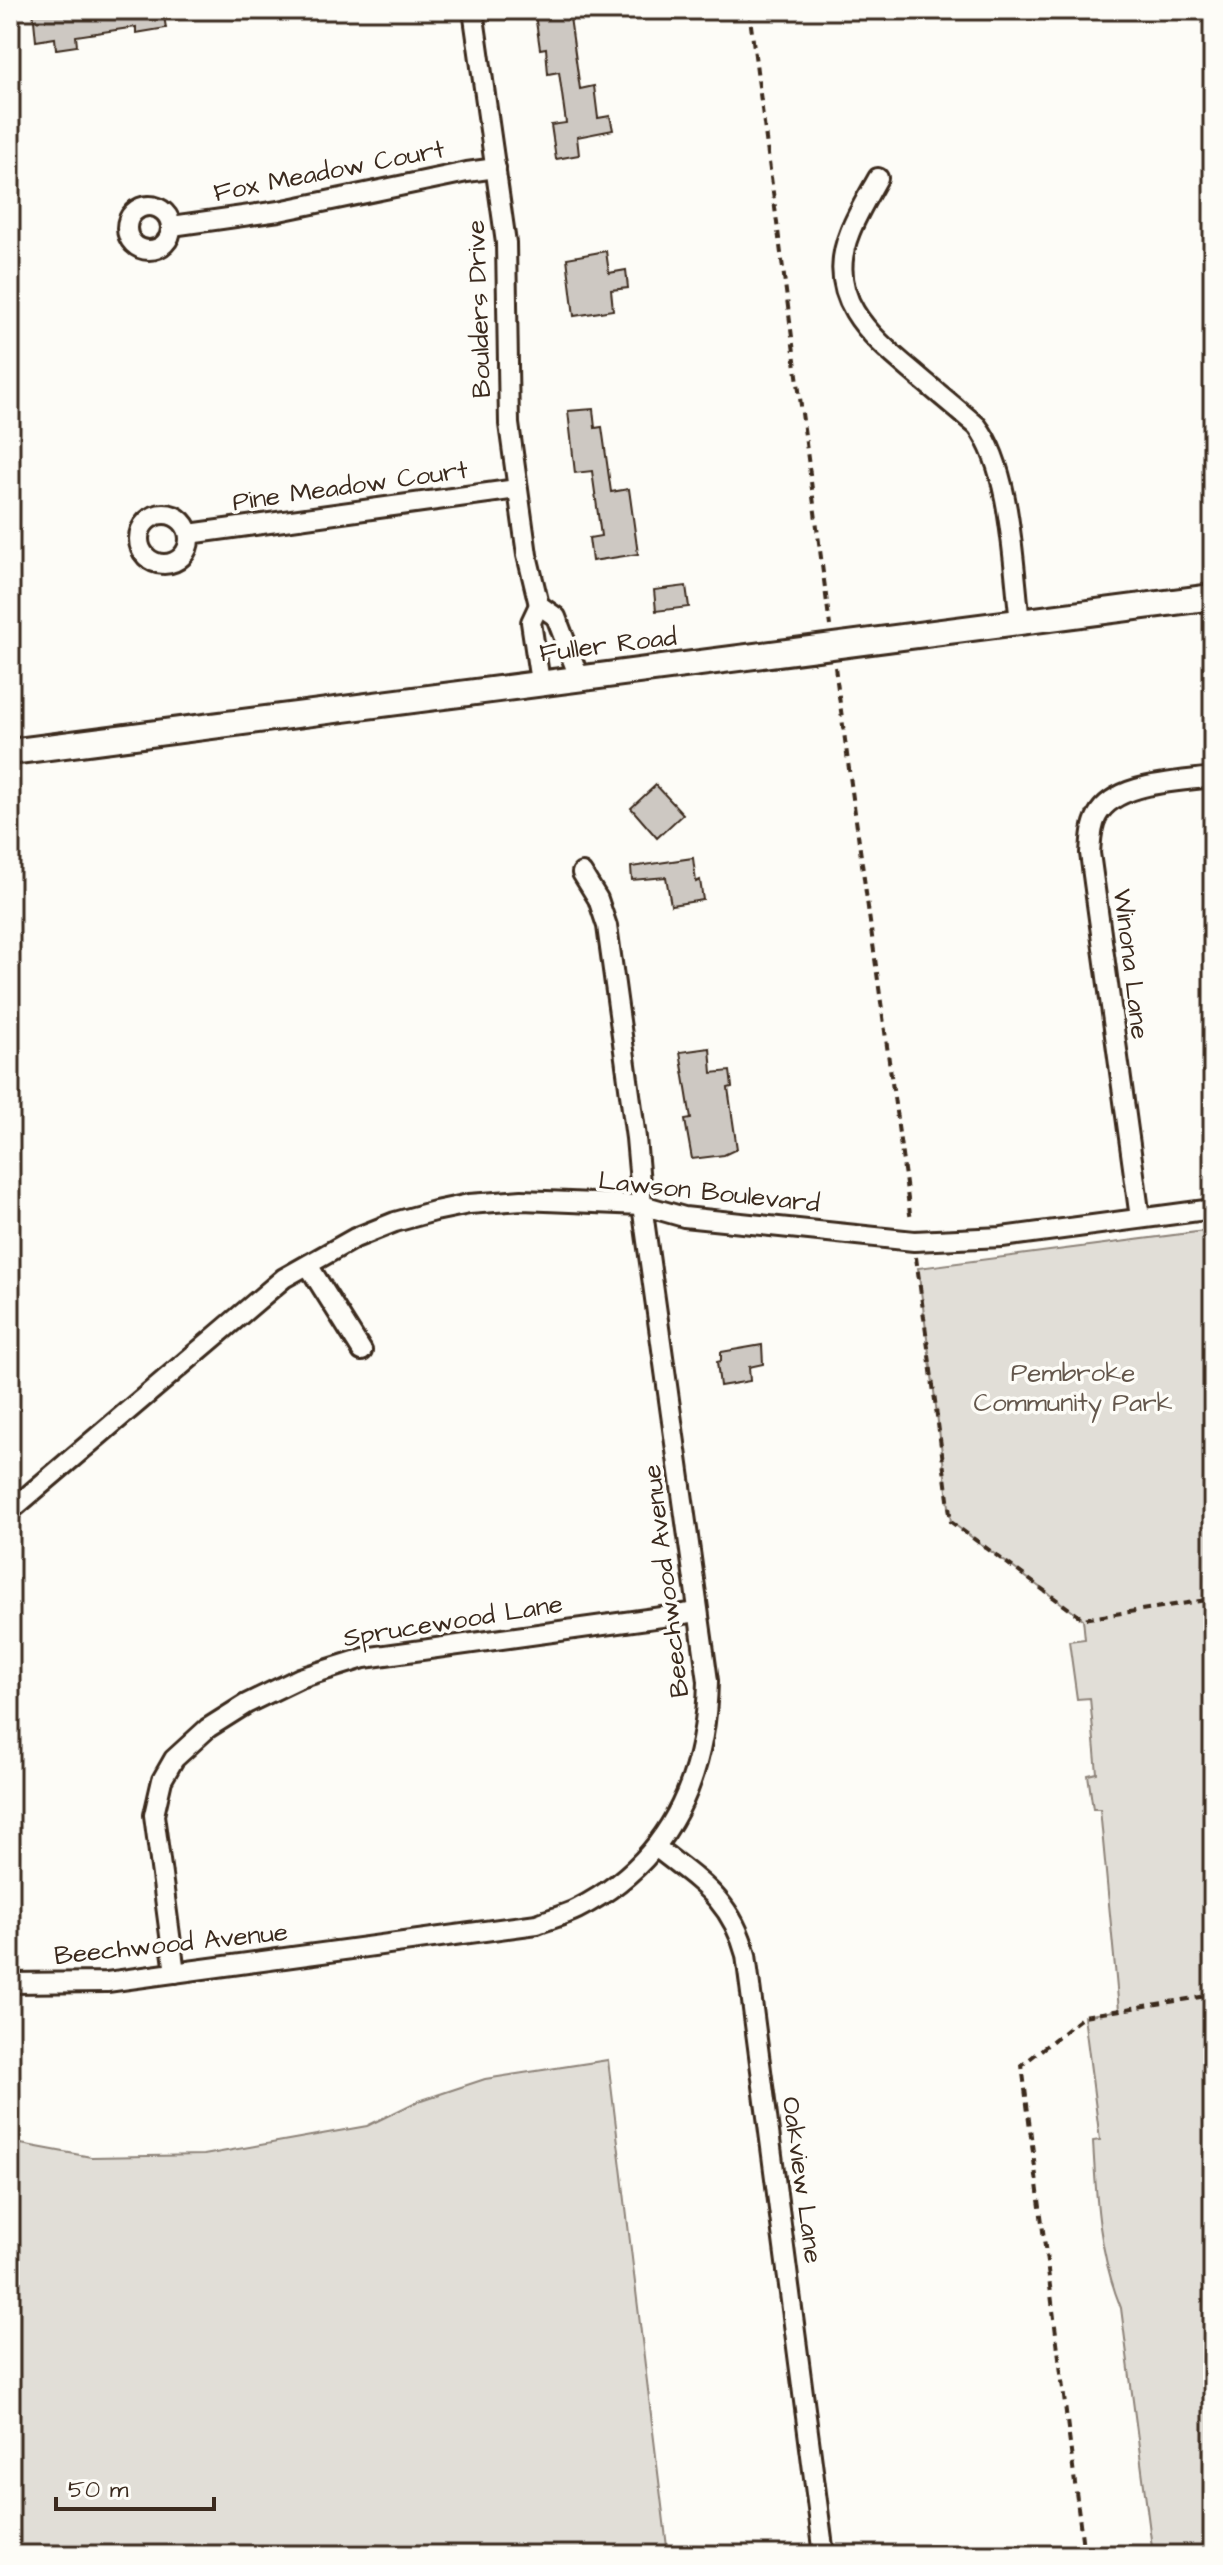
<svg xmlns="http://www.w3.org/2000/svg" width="1223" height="2565" font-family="'Architects Daughter',sans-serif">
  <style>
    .green { fill: #e1ded7; stroke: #8e847a; stroke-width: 2 }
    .building { fill: #cdc8c2; stroke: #3b2a1e; stroke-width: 2 }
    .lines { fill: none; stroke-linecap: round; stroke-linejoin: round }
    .minor-casing { stroke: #3b2a1e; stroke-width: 24 }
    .tertiary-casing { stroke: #3b2a1e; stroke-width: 30 }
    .path { stroke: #3b2a1e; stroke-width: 4; stroke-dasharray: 8 6; stroke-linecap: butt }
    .minor { stroke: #fdfcf7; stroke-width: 18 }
    .tertiary { stroke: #fdfcf7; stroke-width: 24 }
    .labels { text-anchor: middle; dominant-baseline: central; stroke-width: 7; stroke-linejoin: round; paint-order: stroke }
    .street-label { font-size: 26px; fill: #3b2a1e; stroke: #fdfcf7 }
    .park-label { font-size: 26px; fill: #64574c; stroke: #fdfcf7 }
  </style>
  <rect width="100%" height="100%" fill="#fdfcf7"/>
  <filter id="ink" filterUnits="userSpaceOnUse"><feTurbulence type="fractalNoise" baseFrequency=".0125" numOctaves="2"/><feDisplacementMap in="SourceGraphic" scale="16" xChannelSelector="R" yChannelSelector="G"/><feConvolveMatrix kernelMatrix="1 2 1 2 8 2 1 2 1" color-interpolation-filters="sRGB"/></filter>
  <g filter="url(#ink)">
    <g class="green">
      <path d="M1213,1230V2555H1153L1121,2308C1099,2254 1096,2199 1093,2141L1100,2140L1084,2016L1119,2010L1100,1809H1093L1088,1775L1097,1773L1090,1698L1077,1699L1069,1641L1085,1639L1083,1619L951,1522L918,1268Z"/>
      <path d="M608,2060L668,2555H10V2142L91,2157L204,2155L367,2126L416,2102L485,2079Z"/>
    </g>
    <g class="building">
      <path d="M33,10H163L166,28L136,33V27L76,36L77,46L56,49L55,38L36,41Z"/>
      <path d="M558,10H569L580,89L594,86L598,118L610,116L613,130L577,137L579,155L556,159L551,125L566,123L559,72L548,74L546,48L540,49L535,14Z"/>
      <path d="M606,251L609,273L626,270L628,288L611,290L613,310L574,316L567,258Z"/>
      <path d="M593,409L595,428L602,427L611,492L629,489L638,554L592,561L589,538L601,536L592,471L575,473L568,411Z"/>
      <path d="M686,586L689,607L656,611L654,590Z"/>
      <path d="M656,785L683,814L657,838L631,808Z"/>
      <path d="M693,858L696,882L700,880L703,900L671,905L666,877L632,880L631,867Z"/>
      <path d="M710,1048L712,1073L730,1071L732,1087L728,1088L737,1149L724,1155L692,1159L685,1120L691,1119L680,1052Z"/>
      <path d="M762,1345L763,1364L749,1367L750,1381L720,1386L717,1362L721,1361V1352Z"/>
    </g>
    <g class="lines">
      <g class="minor-casing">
        <g id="minor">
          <path d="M473,10L506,243L509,424L527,555L539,605L556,617L579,677"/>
          <path d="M878,178C868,196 857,214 850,232C824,296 868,334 912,371C933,389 955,407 977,426C1011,470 1013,565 1020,622"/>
          <circle cx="149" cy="228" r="22"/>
          <path d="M172,226L279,211L467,172L496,168"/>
          <circle cx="164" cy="539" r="25"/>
          <path d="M189,534L517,489"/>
          <path d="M539,605L531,622L540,682"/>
          <path d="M1140,1218L1090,853C1091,841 1091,827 1097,816C1115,782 1179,782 1213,777"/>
          <path d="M308,1265L362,1351"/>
          <path d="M10,1511L284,1278L355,1238L395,1222L435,1211L469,1204L522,1200L642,1205L684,1217L914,1241L1002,1237L1213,1209"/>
          <path d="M657,1848C700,1882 731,1899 746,1955L824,2555"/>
          <path d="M175,1973L154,1815L162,1780L174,1759L208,1728L246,1704L300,1678L364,1658L698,1612"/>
          <path d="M10,1983L107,1982L537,1924C550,1919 565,1915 577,1909C669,1862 706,1780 708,1681L642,1205L636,1138L607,926L598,899L582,873"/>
        </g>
      </g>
      <g class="tertiary-casing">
        <path id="tertiary" d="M10,752L1213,597"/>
      </g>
      <g class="path">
        <path d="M749,10L830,626"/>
        <path d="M835,667L911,1221"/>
        <path d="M916,1257L951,1522L1083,1619L1213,1599"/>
        <path d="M1084,2555L1022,2065L1084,2016L1213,1995"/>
      </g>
      <use href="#minor" class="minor"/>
      <use href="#tertiary" class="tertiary"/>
    </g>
  </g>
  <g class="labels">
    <g class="street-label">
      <text transform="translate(329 171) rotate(-11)">Fox Meadow Court</text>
      <text transform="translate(479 309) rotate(-92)">Boulders Drive</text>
      <text transform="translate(350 486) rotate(-8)">Pine Meadow Court</text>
      <text transform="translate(608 645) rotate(-7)">Fuller Road</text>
      <text transform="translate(1131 964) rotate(83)">Winona Lane</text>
      <text transform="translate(709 1192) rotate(6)">Lawson Boulevard</text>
      <text transform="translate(666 1581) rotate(-97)">Beechwood Avenue</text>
      <text transform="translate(453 1621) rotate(-9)">Sprucewood Lane</text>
      <text transform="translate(171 1944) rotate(-6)">Beechwood Avenue</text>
      <text transform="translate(802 2180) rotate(82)">Oakview Lane</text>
    </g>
    <g class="park-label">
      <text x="1073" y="1373">Pembroke<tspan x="1073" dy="30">Community Park</tspan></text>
    </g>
  </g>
  <rect width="1223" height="2565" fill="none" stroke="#fdfcf7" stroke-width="40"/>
  <rect x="20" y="20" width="1183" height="2525" fill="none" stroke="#3b2a1e" stroke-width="3" filter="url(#ink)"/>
  <path d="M56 2497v12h158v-12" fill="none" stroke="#3b2a1e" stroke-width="4"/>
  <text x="68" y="2497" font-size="24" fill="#3b2a1e" stroke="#fdfcf7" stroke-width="6" paint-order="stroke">50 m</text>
</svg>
